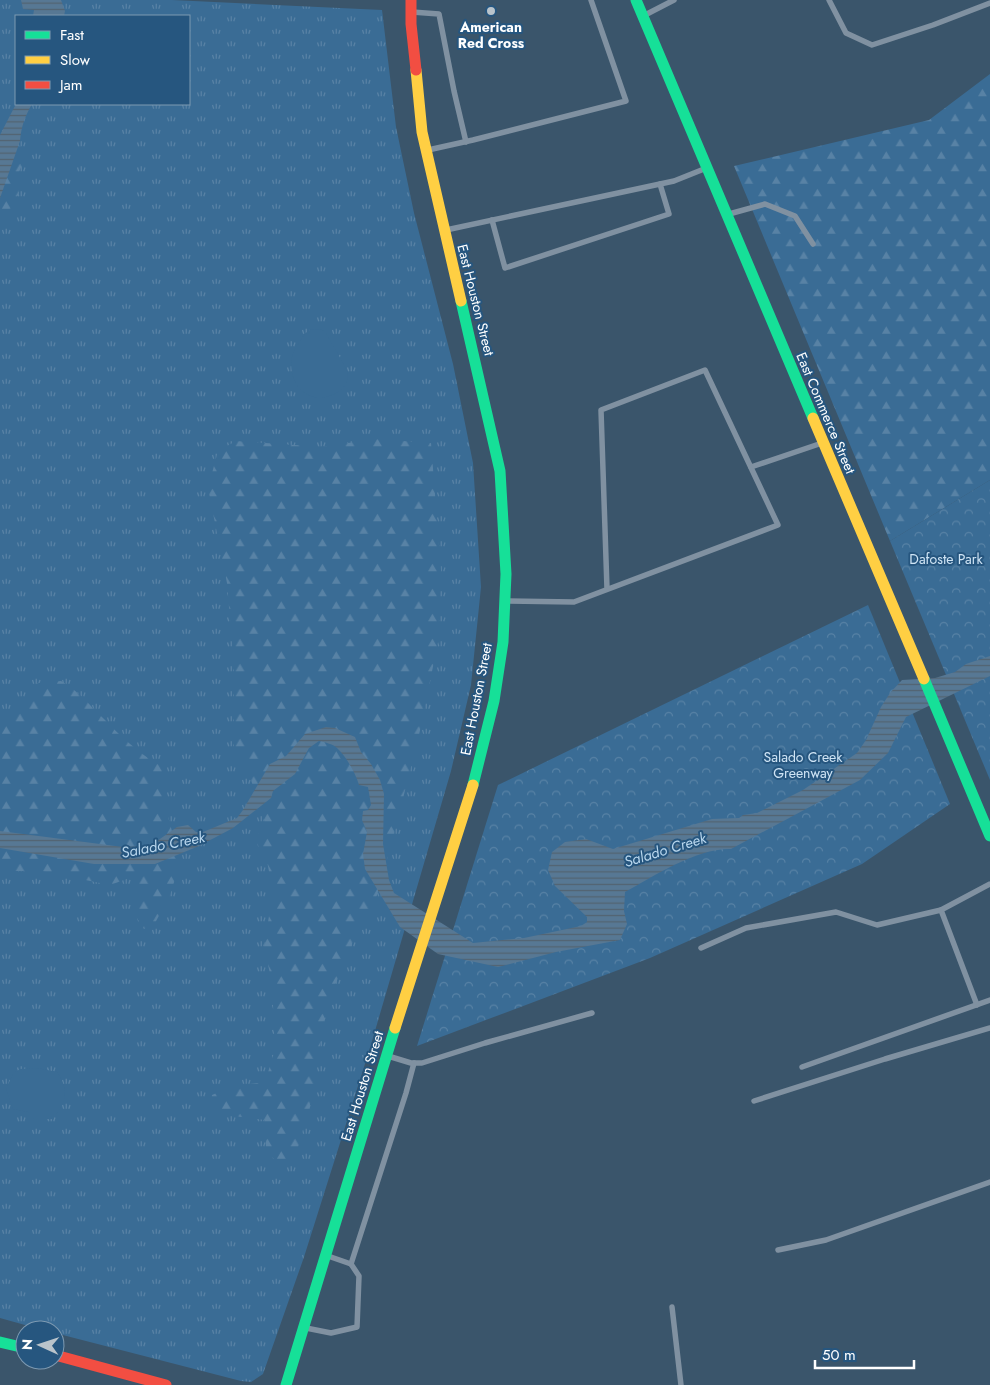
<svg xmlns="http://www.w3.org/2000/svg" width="990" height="1385" font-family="Jost,sans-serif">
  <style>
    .grass { fill: url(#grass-tufts); fill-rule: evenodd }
    .forest { fill: url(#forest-firs) }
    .park { fill: url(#park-crowns) }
    .pitch { fill: #3a6c95 }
    .water { fill: url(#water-rules) }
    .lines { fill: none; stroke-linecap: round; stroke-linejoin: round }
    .lane { stroke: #8091a1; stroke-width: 5.5 }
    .fast { stroke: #16e098; stroke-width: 11 }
    .slow { stroke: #ffcf43; stroke-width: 11 }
    .jam { stroke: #f24e42; stroke-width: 11 }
    .poi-dot { fill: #bac4cb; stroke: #26567f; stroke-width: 2 }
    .labels { text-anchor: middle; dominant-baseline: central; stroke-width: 4; stroke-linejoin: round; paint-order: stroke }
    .poi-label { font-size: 14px; font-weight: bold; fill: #fff; stroke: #26567f }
    .street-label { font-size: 14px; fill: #fff; stroke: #26567f }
    .park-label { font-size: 14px; fill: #cfe4f5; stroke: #26567f }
    .water-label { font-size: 15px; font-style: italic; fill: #b8d6ed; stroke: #26567f }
  </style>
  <defs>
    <pattern id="grass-tufts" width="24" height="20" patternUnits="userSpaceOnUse" patternTransform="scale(1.25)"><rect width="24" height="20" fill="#3a6c95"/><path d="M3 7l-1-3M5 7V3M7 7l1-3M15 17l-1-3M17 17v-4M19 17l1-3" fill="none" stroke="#5882a5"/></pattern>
    <pattern id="forest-firs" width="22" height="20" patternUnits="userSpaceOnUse" patternTransform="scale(1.25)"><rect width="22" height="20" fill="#3a6c95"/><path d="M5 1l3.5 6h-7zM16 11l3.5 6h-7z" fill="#5882a5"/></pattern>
    <pattern id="park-crowns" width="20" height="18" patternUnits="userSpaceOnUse" patternTransform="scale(1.25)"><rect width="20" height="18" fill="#3a6c95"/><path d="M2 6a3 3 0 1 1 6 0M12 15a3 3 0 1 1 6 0" fill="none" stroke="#5882a5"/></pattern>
    <pattern id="water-rules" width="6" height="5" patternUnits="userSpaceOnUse" patternTransform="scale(1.25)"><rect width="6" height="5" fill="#577894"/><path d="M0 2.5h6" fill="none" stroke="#526270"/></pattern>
  </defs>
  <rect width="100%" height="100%" fill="#3a556b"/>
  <path class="grass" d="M0,0H172L382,10L396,127L414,213L453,364L473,463L481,587L471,685L451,771L370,1048L304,1257L263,1374L251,1382L241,1381L55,1333V1330H43L0,1318ZM16,16H189V104H16Z"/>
  <g class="forest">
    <path d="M990,74V480L890,541L734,166L929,120Z"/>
    <path d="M0,134L23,148L24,160L16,179L19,193L14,203L0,225Z"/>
    <path d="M374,439L431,443L441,571L438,642L419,735L393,838L373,909L356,934L326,1007L312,1097L294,1162L279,1165L266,1150L265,1120L210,1113L212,1095L233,1086L265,1082L275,1050L272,983L264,946L273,892L267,861L255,840L265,822L251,780L234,747V667L227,583L208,488L218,451L236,441L323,447Z"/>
    <path d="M61,681C80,692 88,704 104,719C122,738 141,755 164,768L167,780V813L179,857V866L170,895L155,923L144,929L133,912L137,895L135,876L110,885L41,871H0V719L17,705L38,683Z"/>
  </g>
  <g class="park">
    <path d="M990,480V780L890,541Z"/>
    <path d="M868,605L950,804L862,864L650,958L417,1046L498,785Z"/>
  </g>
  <g class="pitch">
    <path d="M312,329L322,330L326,333C330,341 347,368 348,374C349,391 327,400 314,397C292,392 285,362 297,346C302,339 304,332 312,329Z"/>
    <path d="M37,1068L57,1072C69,1090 67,1103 52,1119H34L28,1112L13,1109L6,1089L13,1074L20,1069Z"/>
  </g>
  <g class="water">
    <path d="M21,0H61L65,11L64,16H33L34,10L23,9Z"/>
    <path d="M16,104H32C25,116 21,127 20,141L0,198V135Z"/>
    <path d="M990,656V676L906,717L888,753L860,780L731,849C697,848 654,876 625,892L624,911L627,924L620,940L556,952L498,967L438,954L400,927L365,869L363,854L367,832L362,820L363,811L368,810L371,805L368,787L359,785C356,774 346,756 337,748C333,744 324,742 319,741L309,748L295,774L273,791L271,798L233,828L199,846L155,864H94L0,848V831L123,847L150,846L177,827L188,825L196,832H203L237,818L243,810L270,764L286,756L305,734L326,727L335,728L355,737L361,752L371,764L380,780L384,794L383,844L389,880L394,893L473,943L524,938L581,926L587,922V917L555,886L548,870L552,852L565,842L586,839L613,849L712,819L739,818L743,815L757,813L803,790L857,753L866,740L881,707L890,693L902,680L935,678L955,672L966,664Z"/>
  </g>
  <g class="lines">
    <g class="lane">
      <path d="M829,0L846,33L872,45L933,25L990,3"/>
      <path d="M412,12L439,14L454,91L466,142"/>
      <path d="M645,15L674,0"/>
      <path d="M428,150L473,140L626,101L591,0"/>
      <path d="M729,214L765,204L795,216L813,244"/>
      <path d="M492,220L505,268L669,214L660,184"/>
      <path d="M446,230L674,181L704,169"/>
      <path d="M751,467L822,443"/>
      <path d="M507,601L574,602L778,525L705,370L601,410L607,589"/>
      <path d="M701,948L746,928L836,912L877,925L941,910"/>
      <path d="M977,1005L941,910L990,884"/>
      <path d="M388,1056L411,1063H422L485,1043L592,1013"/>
      <path d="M802,1067L990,1000"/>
      <path d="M754,1101L885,1059L990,1028"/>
      <path d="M778,1250L826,1240L990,1182"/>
      <path d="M351,1264L406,1093L414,1063"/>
      <path d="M672,1307L681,1385"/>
      <path d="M306,1328L331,1333L357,1327L359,1276L351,1264L328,1256"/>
    </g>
    <g class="fast">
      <path d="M636,0L813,418"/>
      <path d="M461,301L500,471L506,574L503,642L494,701L473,785"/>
      <path d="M924,679L990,836"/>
      <path d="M0,1342L25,1348"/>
      <path d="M286,1385L395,1028"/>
    </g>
    <g class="slow">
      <path d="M416,70L422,132L461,301"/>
      <path d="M813,418L924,679"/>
      <path d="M395,1028L473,785"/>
    </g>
    <g class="jam">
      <path d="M411,0V24L416,70"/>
      <path d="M55,1355L166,1385"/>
    </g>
  </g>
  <circle class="poi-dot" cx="491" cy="11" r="5"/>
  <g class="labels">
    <g class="poi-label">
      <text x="491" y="27">American<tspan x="491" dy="16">Red Cross</tspan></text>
    </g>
    <g class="street-label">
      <text transform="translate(476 300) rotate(76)">East Houston Street</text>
      <text transform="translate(826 413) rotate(67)">East Commerce Street</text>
      <text transform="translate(476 699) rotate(-79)">East Houston Street</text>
      <text transform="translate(362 1086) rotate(-73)">East Houston Street</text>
    </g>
    <g class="park-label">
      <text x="946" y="559">Dafoste Park</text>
      <text x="803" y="757">Salado Creek<tspan x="803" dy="16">Greenway</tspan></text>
    </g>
    <g class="water-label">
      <text transform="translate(163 845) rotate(-11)">Salado Creek</text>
      <text transform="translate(665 850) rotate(-17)">Salado Creek</text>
    </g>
  </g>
  <rect x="15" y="15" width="175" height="90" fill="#26567f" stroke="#7d9ab2"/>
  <rect x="25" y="31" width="25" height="8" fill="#16e098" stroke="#7d9ab2"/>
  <text x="60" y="40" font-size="15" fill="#ffffff">Fast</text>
  <rect x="25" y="56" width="25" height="8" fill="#ffcf43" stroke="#7d9ab2"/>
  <text x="60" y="65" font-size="15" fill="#ffffff">Slow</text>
  <rect x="25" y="81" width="25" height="8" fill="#f24e42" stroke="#7d9ab2"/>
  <text x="60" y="90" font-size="15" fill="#ffffff">Jam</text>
  <g transform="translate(40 1345) rotate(273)"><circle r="24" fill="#26567f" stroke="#7d9ab2"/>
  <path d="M0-4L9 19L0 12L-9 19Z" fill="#bac4cb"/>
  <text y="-8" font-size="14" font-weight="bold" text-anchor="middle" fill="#ffffff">N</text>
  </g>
  <path d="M815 1360v8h99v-8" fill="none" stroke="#ffffff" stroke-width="2.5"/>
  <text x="822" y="1360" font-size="15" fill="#ffffff" stroke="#26567f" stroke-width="4" paint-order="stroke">50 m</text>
</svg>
